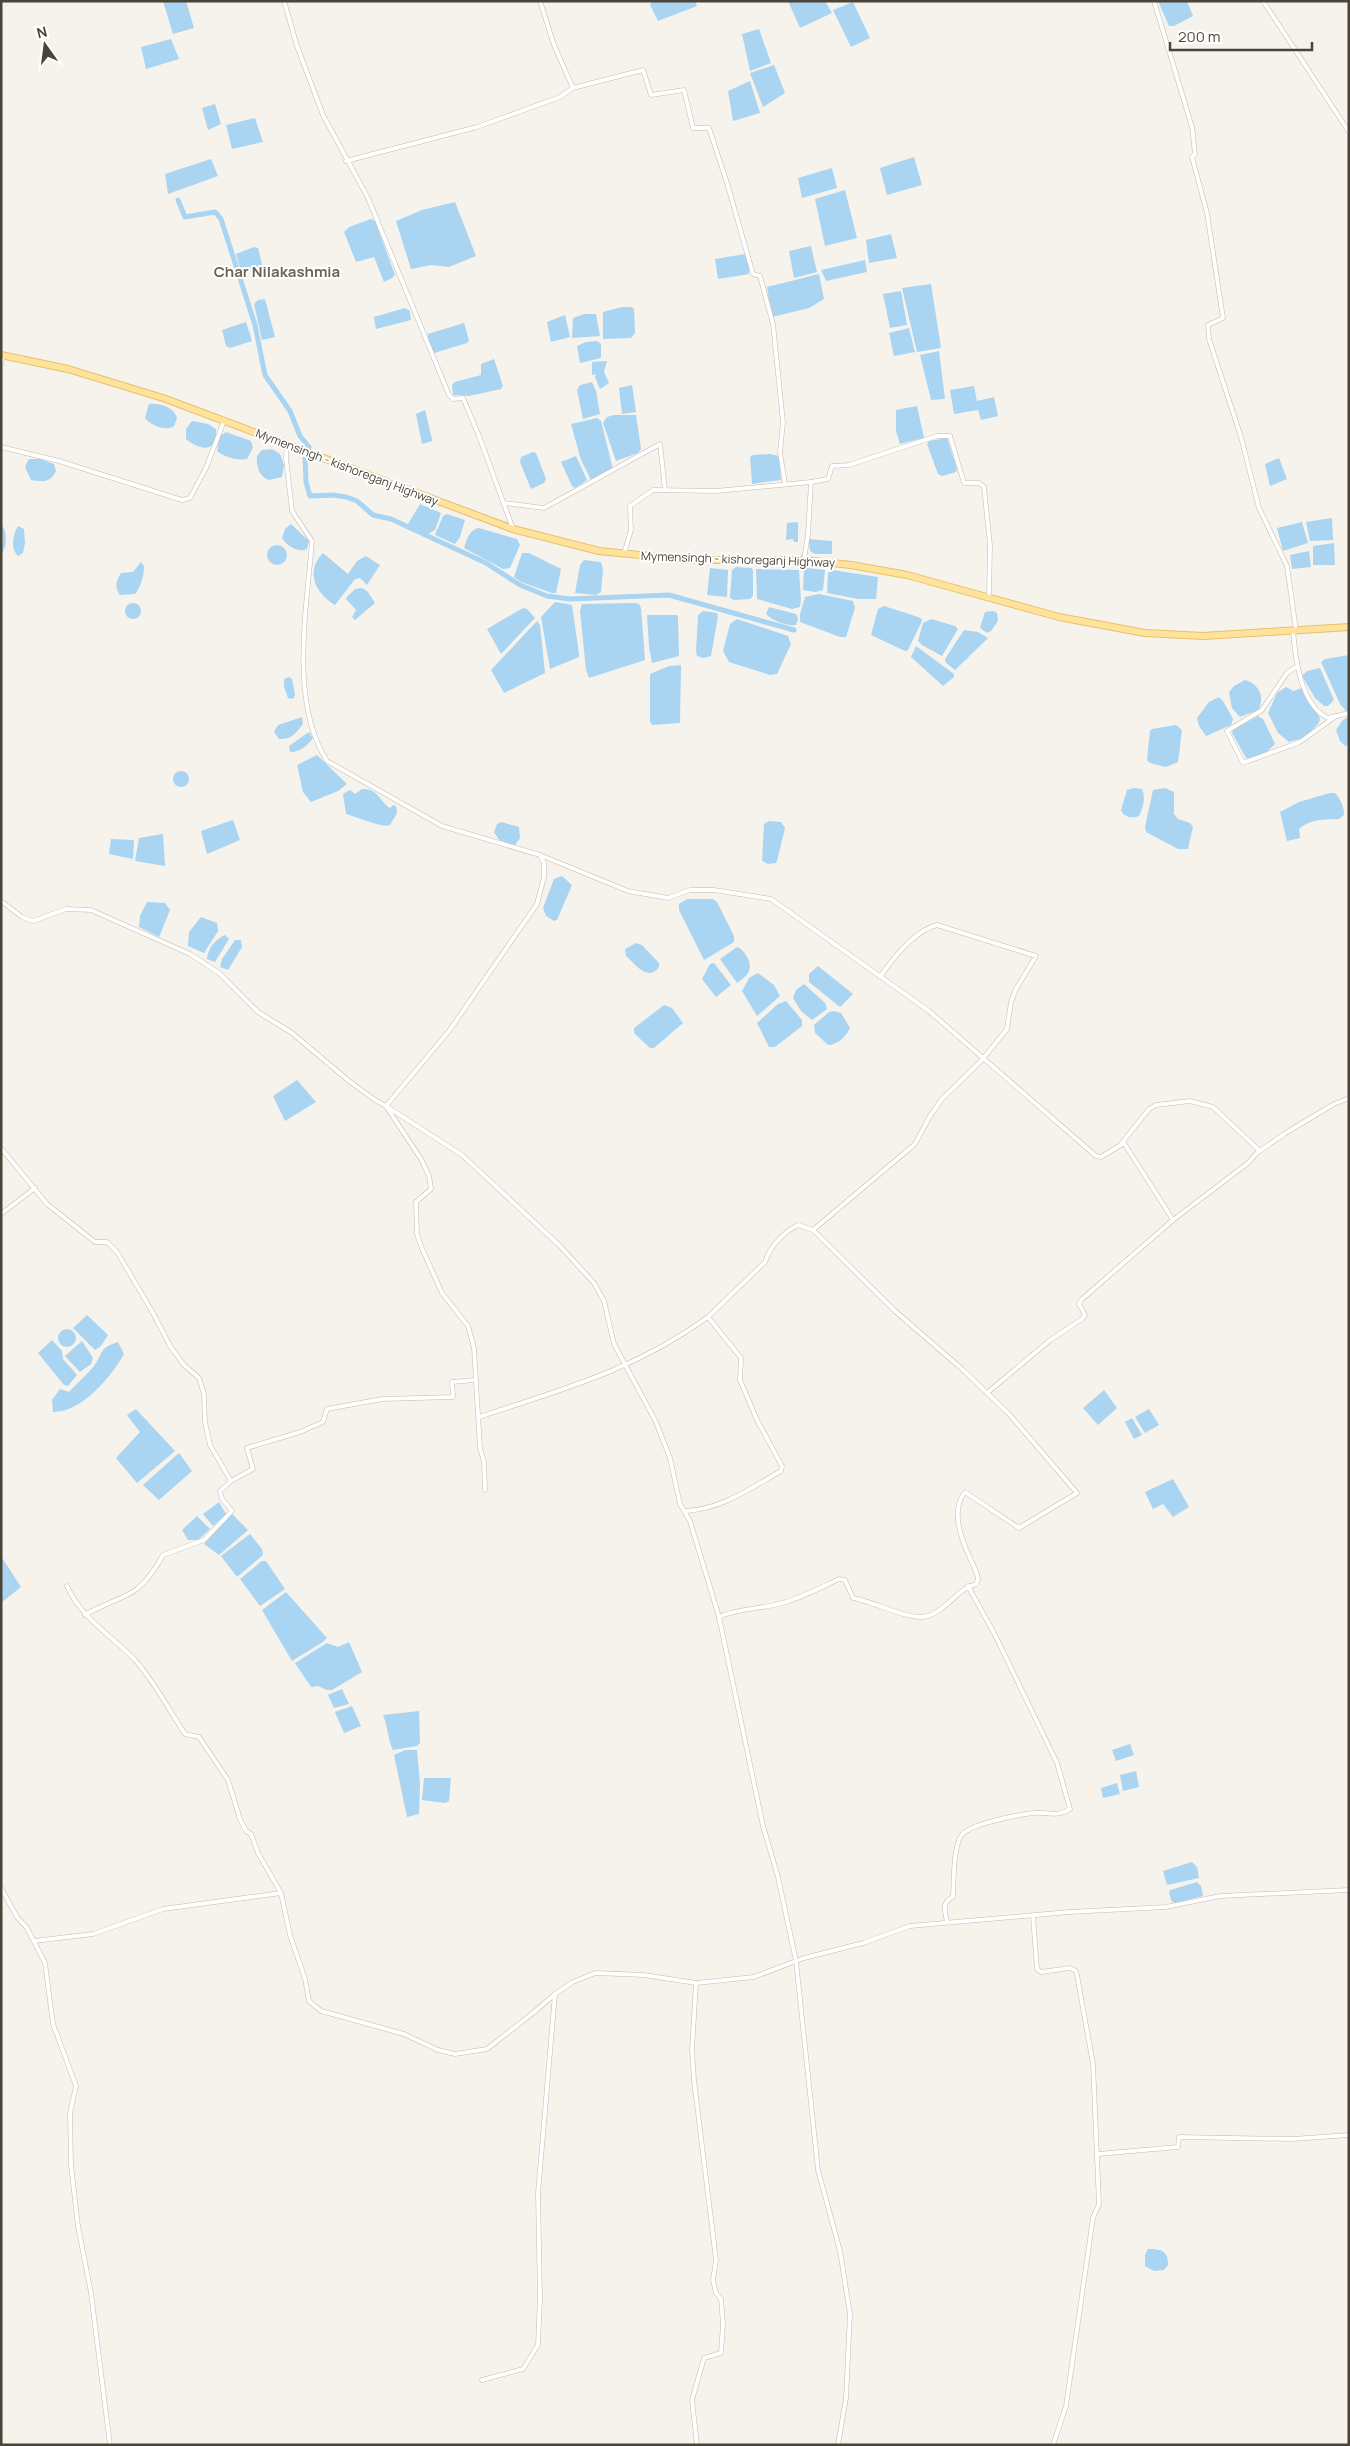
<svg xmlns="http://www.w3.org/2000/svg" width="1350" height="2446" font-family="Manrope,sans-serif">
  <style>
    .water { fill: #a9d4f2 }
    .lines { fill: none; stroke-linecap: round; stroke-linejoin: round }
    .canal { stroke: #a9d4f2; stroke-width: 5 }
    .minor-casing { stroke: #c2bbae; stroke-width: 5 }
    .primary-casing { stroke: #e6c16a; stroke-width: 8 }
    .minor { stroke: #fff; stroke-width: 4 }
    .primary { stroke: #ffe39c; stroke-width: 6 }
    .labels { text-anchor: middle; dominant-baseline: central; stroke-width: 4; stroke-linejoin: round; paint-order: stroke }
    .street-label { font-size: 12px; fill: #4b4439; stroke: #fff }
    .quarter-label { font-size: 15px; font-weight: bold; fill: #6e6250; stroke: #fff }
  </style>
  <rect width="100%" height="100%" fill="#f6f3ec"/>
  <g class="water">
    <path d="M163,1H186L194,28L173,34Z"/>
    <path d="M652,1H695L697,6L658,21L650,5Z"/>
    <path d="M788,1H825L832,13L800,28Z"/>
    <path d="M1158,1H1187L1193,16L1174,26H1169Z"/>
    <path d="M853,2L870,38L851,47L833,10Z"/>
    <path d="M759,29L771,63L750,71L742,34Z"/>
    <path d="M171,39L179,59L146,69L141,47Z"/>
    <path d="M774,65L785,93L763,107L750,73Z"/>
    <path d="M750,81L760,113L733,121L728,91Z"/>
    <path d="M215,104L221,124L208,130L202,108Z"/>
    <path d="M255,118L263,142L232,149L226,125Z"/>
    <path d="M914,157L922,185L887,195L880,168Z"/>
    <path d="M211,159L218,176L168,194L165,174Z"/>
    <path d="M832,168L837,188L802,198L798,178Z"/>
    <path d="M845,190L857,238L825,246L815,199Z"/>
    <path d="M455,202L476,256L449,267L432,265L411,269L396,221L422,210Z"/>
    <path d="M371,219L375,221L395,275L392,278L384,282L374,257L356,262L344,232L349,227Z"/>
    <path d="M891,234L897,258L869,263L866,240Z"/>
    <path d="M811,246L817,272L794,278L789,251Z"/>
    <path d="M254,247L258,248L263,268L242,275L236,254Z"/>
    <path d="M745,254L749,264V274L718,279L715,259Z"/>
    <path d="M865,260L867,272L826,281L821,270Z"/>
    <path d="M819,274L824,299L809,308L772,317L767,287Z"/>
    <path d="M931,284L941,348L917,352L902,288Z"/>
    <path d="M901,291L907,325L890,328L883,294Z"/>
    <path d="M265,299L275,337L262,340L254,304L258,300Z"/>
    <path d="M622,307H631L634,309L635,333L631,338L603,339V312Z"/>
    <path d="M405,308L410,311L411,320L376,329L374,317Z"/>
    <path d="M584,314H596L600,336L572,338L573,318Z"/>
    <path d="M565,315L570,337L551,342L547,322Z"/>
    <path d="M246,322L252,341L230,348L226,346L222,330Z"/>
    <path d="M464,323L469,340L467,343L434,353L428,340V334Z"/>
    <path d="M909,328L915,352L894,356L889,333Z"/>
    <path d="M597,341L601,344V358L580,363L577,346L586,342Z"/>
    <path d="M939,351L945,399L931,400L920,355Z"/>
    <path d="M494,359L503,386L501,389L469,396L453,395L452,385L455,382L481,375V364Z"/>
    <path d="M607,361L604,372L609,383L600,389L595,377L596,374L592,375V362Z"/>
    <path d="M592,382L596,391L600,414L583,419L577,390L580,385Z"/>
    <path d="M632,385L636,412L622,414L619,388Z"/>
    <path d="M974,386L977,401L994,397L998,416L981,420L978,410L954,414L950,390Z"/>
    <path d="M149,404C159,403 174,407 177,418L174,426C166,432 150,425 145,418Z"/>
    <path d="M917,406L924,438L900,444L896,431V410Z"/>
    <path d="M425,410L432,439V441L422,444L416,414Z"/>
    <path d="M614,415H636L641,449L638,453L616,461L603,423L607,417Z"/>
    <path d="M597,418L601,421L613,469L591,480L581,460L571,424Z"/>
    <path d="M192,421L208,424L216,429C218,453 200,451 186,439V429Z"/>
    <path d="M226,432L251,441L253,448L247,459C237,461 224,457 217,451L220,436Z"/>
    <path d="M947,438L957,469L956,472L942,476L938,474L927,444L929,441Z"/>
    <path d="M272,449L280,454L284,465L282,477L269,480C259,477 256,466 257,456L262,450Z"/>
    <path d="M533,452L536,453L546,479L544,483L531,489L520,462L521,457Z"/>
    <path d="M770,454L779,456L781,480L752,484L750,457L753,455Z"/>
    <path d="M576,456L587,480L575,488L572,486L561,462Z"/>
    <path d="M1279,458L1287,479L1270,486L1265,464Z"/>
    <path d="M29,459H40L54,464L56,471C50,483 43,482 31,480L25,467Z"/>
    <path d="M420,504L441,513L435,530L428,534L418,531L408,524Z"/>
    <path d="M447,514L465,520L460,537L455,544L435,535L443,516Z"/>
    <path d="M1332,518L1333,540L1310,541L1306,522Z"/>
    <path d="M798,522V542H794L793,539L786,540L787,523Z"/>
    <path d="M1302,522L1308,543L1283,551L1277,528Z"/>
    <path d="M1,524C8,532 7,547 1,555Z"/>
    <path d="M291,524L309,541L307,549C298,553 287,546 282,538L285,529Z"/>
    <path d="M18,526L24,529L25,543L23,553L18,556C10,549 13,534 18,526Z"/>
    <path d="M479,528L517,539L520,545L510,568L503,569L464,548C467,539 469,530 479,528Z"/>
    <path d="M809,539L832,541V554H815L810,551Z"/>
    <path d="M1334,543L1335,565H1313V546Z"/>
    <circle cx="277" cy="555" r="10"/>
    <path d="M1309,551L1311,567L1292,569L1290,555Z"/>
    <path d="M323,553L348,574L357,561L366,556L380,565L367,585L360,578L355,579L335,605C315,593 305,571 323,553Z"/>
    <path d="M522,553H529L561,569L556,593H552L521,582L514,577Z"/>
    <path d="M584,560L601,562L603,570L601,592L596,595L575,593L580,565Z"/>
    <path d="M141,562L144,566C144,576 141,586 135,594L120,595C114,587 116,581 121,573L133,572Z"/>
    <path d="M736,567L751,568L753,570V596L750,599L734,600L730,598L732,570Z"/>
    <path d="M710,568L728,570L727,597L707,595Z"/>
    <path d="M807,568L825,570L823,590L815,592L803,590L804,570Z"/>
    <path d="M756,569L799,570L801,600L800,607L792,609L757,599Z"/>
    <path d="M832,570L878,577L876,599H858L827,593L828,573Z"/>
    <path d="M362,588L368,592L375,603L355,620L352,617L356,610L346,599L347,597L355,589Z"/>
    <path d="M819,594L853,601L855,608L846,637H840L800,622V614L805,597Z"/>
    <path d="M555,602L572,605L579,654V657L550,669L541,617Z"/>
    <path d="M635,603L639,604L641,608L645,660L589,678L586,670L580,611L582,604Z"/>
    <circle cx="133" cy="611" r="8"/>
    <path d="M884,606L921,618L922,621L908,650L905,651L871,635L878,609Z"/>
    <path d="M769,607L796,614L798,619L796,625C786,626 773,621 766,614Z"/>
    <path d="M523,608L527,609L535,618L501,654L487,629Z"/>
    <path d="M703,611L717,613L718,616L711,656L703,658L697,656L696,651L698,615Z"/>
    <path d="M993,611L997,613L998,621L991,631L987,633L980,628L985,612Z"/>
    <path d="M647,615H677L678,617L679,656L652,663L649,647Z"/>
    <path d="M737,619L788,636L791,644L777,674L770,675L729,662L723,651L730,624Z"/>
    <path d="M931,619L955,626L958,629L942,656L922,645L918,641L923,623Z"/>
    <path d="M537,621L540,625L545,673L504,693L491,670Z"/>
    <path d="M964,630L978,632L988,638L955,670L946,663L945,659Z"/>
    <path d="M916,646L954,674V677L943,686L911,657Z"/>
    <path d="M1349,655V711H1346L1340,704L1321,662L1325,659Z"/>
    <path d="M681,665L680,723L652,725L650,721V674L669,666Z"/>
    <path d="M1320,668L1334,700L1328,706H1324L1315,698L1302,676L1307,671Z"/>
    <path d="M289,677L292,679L295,695L293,699L288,698L284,687V679Z"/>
    <path d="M1245,680C1258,683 1266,698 1258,710L1240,717L1232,708L1229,692L1234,686Z"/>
    <path d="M1286,687L1293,691L1302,688L1320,718L1319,723L1304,738L1289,742L1278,733L1268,713L1277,693Z"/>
    <path d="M1219,697L1223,701L1233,719L1231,725L1206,736L1199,726L1197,718L1209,702Z"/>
    <path d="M1258,716L1263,719L1275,744L1268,751L1250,759L1246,758L1232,733L1233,730Z"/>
    <path d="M1349,716V745L1345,746L1340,741L1336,730L1342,721Z"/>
    <path d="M302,717L303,724C296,733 291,740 279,739L274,732L278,725Z"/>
    <path d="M1176,725L1182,730L1178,762L1166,767L1150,763L1147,760L1150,731L1152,729Z"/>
    <path d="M309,732L313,738C307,746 300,752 290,752L289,746Z"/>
    <path d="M317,755L347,784L338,791L311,802L303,792L297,765Z"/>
    <circle cx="181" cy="779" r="8"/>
    <path d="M1134,788L1142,789C1146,796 1143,809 1139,816C1133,819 1123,817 1121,810L1127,790Z"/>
    <path d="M1165,788L1174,792V814L1178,819L1190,823L1193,827L1188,849H1178L1146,832L1145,827L1153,790Z"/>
    <path d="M362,789C378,788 379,801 390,808L393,805L396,806L397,813L390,825C381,828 357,817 346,814L343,794L350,790L355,794Z"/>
    <path d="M1330,793H1335C1341,800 1344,806 1344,815L1339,819C1323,820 1312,818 1299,829L1300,838L1287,841L1280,812L1299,802Z"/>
    <path d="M233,820L240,840L207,854L201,831Z"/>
    <path d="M769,821L781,822L785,828L777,861L776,863L768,864L762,861L764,824Z"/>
    <path d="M501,822L519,827L520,838L515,845L499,840L494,832L497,824Z"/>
    <path d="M163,834L165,866L135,861L139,838Z"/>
    <path d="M111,839L134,840L133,859L109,854Z"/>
    <path d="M562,876L572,885L557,920L554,921L546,916L543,908L554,879Z"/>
    <path d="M687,899H713L717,902L734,936V942L704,960L679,910V904Z"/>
    <path d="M147,902L165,903L170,910L159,937L139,927L140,916Z"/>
    <path d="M201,917L217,923L218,931L204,953L188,946L189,932Z"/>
    <path d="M225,935L229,939L215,962L207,959C208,947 215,940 225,935Z"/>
    <path d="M235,940H241L242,947L228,970L220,967L222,959Z"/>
    <path d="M636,943L642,945L659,963V967C648,982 636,965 626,956L625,949Z"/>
    <path d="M737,947C744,949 753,963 749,971C747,976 741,980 737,983L720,959Z"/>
    <path d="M714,963L731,985L716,997L702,979L710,964Z"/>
    <path d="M818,966L853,994L840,1007L809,982V974Z"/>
    <path d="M758,973L774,985L780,996L757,1016L742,991L749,978Z"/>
    <path d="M804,984L825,1003L827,1009L812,1020L801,1011L793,998L796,990Z"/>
    <path d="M786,1001L802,1020V1026L775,1047H769L757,1023L778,1004Z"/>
    <path d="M664,1005L672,1008L683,1023L654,1048H650L634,1033V1028Z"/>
    <path d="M834,1011L841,1013L850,1028C846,1037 837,1045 828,1045L815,1033L814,1025L829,1012Z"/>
    <path d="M297,1080L316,1102L285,1121L273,1096Z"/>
    <path d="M87,1315L108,1335L101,1346L95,1350L73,1328Z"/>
    <circle cx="67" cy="1338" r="9"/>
    <path d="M52,1340L62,1351L63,1359L77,1375L68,1386L64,1385L38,1353Z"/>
    <path d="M82,1341L93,1358L91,1364L80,1372L65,1356Z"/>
    <path d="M118,1342L124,1354C112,1376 81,1413 53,1412L52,1400L60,1389L69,1392C77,1383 87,1375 94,1366C104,1352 99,1348 118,1342Z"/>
    <path d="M1104,1390L1117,1408L1098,1425L1083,1408Z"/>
    <path d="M136,1409L175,1451L137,1483L116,1458L140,1432L127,1415Z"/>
    <path d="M1149,1409L1159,1425L1145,1433L1135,1417Z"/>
    <path d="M1132,1418L1142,1435L1134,1439L1125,1422Z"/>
    <path d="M179,1453L192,1471L159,1500L143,1485Z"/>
    <path d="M1173,1479L1189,1507L1173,1517L1163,1504L1153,1509L1145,1492Z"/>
    <path d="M219,1502L226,1514L213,1526L203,1514Z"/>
    <path d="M232,1514L248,1530L219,1555L204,1544Z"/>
    <path d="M197,1516L210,1529L198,1540H188L182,1530Z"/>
    <path d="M250,1534L262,1549L263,1555L237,1577L221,1556Z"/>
    <path d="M1,1556L21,1587L1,1603Z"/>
    <path d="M262,1561H266L285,1589L260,1606L240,1579Z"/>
    <path d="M286,1592L327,1638L323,1642L292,1661L262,1610Z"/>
    <path d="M349,1642L362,1672L332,1690H327L318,1686L311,1687L295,1663L327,1643L338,1647Z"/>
    <path d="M342,1689L349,1704L334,1708L328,1695Z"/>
    <path d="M352,1706L361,1726L344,1733L335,1712Z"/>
    <path d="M419,1711L420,1743L417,1746L393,1750C388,1740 388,1727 383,1715Z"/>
    <path d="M1130,1744L1134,1755L1116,1761L1112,1750Z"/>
    <path d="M405,1750H417L420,1783L419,1814L407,1817L394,1755Z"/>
    <path d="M1136,1771L1139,1787L1123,1791L1120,1775Z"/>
    <path d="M424,1778H451L449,1801L445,1803L422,1800Z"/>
    <path d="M1117,1783L1120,1794L1103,1798L1101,1788Z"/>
    <path d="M1192,1862L1197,1867L1199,1878L1167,1885L1163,1871Z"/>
    <path d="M1197,1882L1201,1886L1203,1896L1176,1903L1172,1902L1169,1893L1170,1890Z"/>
    <path d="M1148,2249C1162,2249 1168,2251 1168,2265L1164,2270L1154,2271L1145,2266V2255Z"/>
  </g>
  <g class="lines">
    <g class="canal">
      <path d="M178,200L185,217L215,212L221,219L255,325L265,375L290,411L300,436L309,447"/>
      <path d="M305,456L306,482L310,496L333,495L346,497L357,501L373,515L391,519L486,563L520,585L547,596L570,599L669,595L794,630"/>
    </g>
    <g class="minor-casing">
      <g id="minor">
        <path d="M284,1L297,46L323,115L368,198L449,395L453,399L463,398L479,436L513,529"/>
        <path d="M1154,1L1192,127L1195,154L1192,157L1207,213L1223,318L1208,325L1209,339L1241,437L1259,508L1287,566L1296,630"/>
        <path d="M1263,1L1349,132"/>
        <path d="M573,88L643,70L651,95L684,90L693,128H709L727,183L753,274L760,276L773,324L783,422L780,452L785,484"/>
        <path d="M346,161L477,127L560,97L573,88L554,45L540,1"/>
        <path d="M1,364L3,355"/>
        <path d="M287,444L286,458L292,511L312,541C307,607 289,702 327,761L442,826L540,855L544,863V877L537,904L449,1031L386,1106L462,1155L559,1245L594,1283L604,1301L614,1344L656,1422L670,1458L680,1504L690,1521L719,1617L763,1826L778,1877L796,1961L818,2170L840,2251L850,2314L846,2398L838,2445"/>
        <path d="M1,447L59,461L182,500L190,498L206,468L224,421"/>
        <path d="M811,482L828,479L832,466L849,465L937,436H950L964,483H979L984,487L990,545L989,597"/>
        <path d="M504,503L544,508L660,444L665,490"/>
        <path d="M624,554L631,530L630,506L653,490L716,491L811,482L808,534L804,560"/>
        <path d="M1293,630C1295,656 1300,705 1328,718L1349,713"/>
        <path d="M1296,667L1287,673L1262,710L1227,731L1243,763L1300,742L1336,716"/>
        <path d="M540,855L628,891L668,898L690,890H714L771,899L929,1011L1096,1156L1101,1157L1124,1143L1173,1220"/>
        <path d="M1,901L22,917L33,921L66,909L91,910L190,954L219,973L258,1012L292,1033L349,1081L375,1100L386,1106L421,1159L429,1176L431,1189L416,1202L417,1234L421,1246L442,1293L468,1326L474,1348L480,1448L484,1462L485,1490"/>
        <path d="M1121,1144L1149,1109L1156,1105L1190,1101L1213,1107L1260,1151"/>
        <path d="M1,1148L47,1204L95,1242H107L117,1252L153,1313L170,1346L184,1365L199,1378L204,1394L205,1422L210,1445L231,1481"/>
        <path d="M1,1214L35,1188"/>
        <path d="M987,1393L1049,1341L1082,1319L1085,1315L1079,1304L1081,1300L1173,1220L1248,1163L1257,1153L1284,1134L1334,1104L1349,1098"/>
        <path d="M479,1417C563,1389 635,1370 708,1317"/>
        <path d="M686,1511C722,1509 751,1488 781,1471L782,1466L757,1420L740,1380L741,1358L708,1317L765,1262C770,1246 784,1232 798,1225L813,1230"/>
        <path d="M67,1586C81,1618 111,1635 135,1660C154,1681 169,1710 185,1734L199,1737L228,1780L240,1819L246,1831L251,1834L258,1853L281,1893"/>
        <path d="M85,1615C100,1605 124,1599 137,1589C148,1580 156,1568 163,1555L204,1540L232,1511L222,1499L220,1491L231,1481L253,1469L247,1448L300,1432L323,1422L327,1409L382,1399L453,1397L452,1382L475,1380"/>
        <path d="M719,1617C737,1608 765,1609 786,1602C805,1596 822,1587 839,1579L845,1580L853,1598C873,1601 911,1622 928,1616C947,1610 957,1589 976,1584L978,1580C978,1572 973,1566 970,1558C961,1539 950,1510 965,1492L1019,1528L1077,1493L1009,1414L962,1369L895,1311L813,1230L915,1144L930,1116L942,1099L981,1061L1007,1029L1011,1002L1016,989L1036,956L937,925C914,931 893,958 880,977"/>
        <path d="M1,1888L17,1917L27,1928L45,1963L53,2024L76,2086L70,2113L71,2165L78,2226L91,2293L110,2445"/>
        <path d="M1033,1916L1037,1969L1041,1972L1070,1968L1076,1971L1077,1975L1093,2064L1099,2204L1093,2218L1066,2406L1053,2445"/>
        <path d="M947,1922C945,1911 941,1902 953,1897C954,1881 953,1849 961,1836C968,1824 1018,1815 1033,1813C1047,1811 1057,1818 1070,1809L1057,1763L995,1635L968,1586"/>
        <path d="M34,1941L93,1934L163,1909L281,1893L290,1935L305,1979L309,2001L321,2011L404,2034L438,2050L455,2054L487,2049L533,2013L555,1994L573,1982L595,1973L644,1975L696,1983L754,1977L804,1958L863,1943L910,1926L1069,1912L1166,1907L1220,1896L1349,1890"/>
        <path d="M696,1983L692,2050L694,2080L716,2260L713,2280L716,2293L721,2299L723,2324L721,2353L704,2358L692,2400L697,2445"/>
        <path d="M1098,2154L1178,2147L1179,2137L1293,2139L1349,2135"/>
        <path d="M482,2380L523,2369L538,2345L540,2298L538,2193L555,1994"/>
      </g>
    </g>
    <g class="primary-casing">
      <path id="primary" d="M1,355L68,369L163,398L513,529L599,551L690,560H804L851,565L907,575L1059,617L1145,633L1203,636L1349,627"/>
    </g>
    <use href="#minor" class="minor"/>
    <use href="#primary" class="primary"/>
  </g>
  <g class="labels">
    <g class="street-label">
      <text transform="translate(347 467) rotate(21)">Mymensingh - kishoreganj Highway</text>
      <text transform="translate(738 559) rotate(2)">Mymensingh - kishoreganj Highway</text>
    </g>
    <g class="quarter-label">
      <text x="277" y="271">Char Nilakashmia</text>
    </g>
  </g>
  <rect width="1350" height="2446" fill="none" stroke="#4b4439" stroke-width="5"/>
  <g transform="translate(45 45) rotate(346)" stroke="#ffffff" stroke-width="4" paint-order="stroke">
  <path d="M0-4L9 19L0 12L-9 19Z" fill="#4b4439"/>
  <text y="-8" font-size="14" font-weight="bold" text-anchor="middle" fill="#4b4439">N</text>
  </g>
  <path d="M1170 42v8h142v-8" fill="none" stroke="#4b4439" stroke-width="2.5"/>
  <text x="1178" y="42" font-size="15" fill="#4b4439" stroke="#ffffff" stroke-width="4" paint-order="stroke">200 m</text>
</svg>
